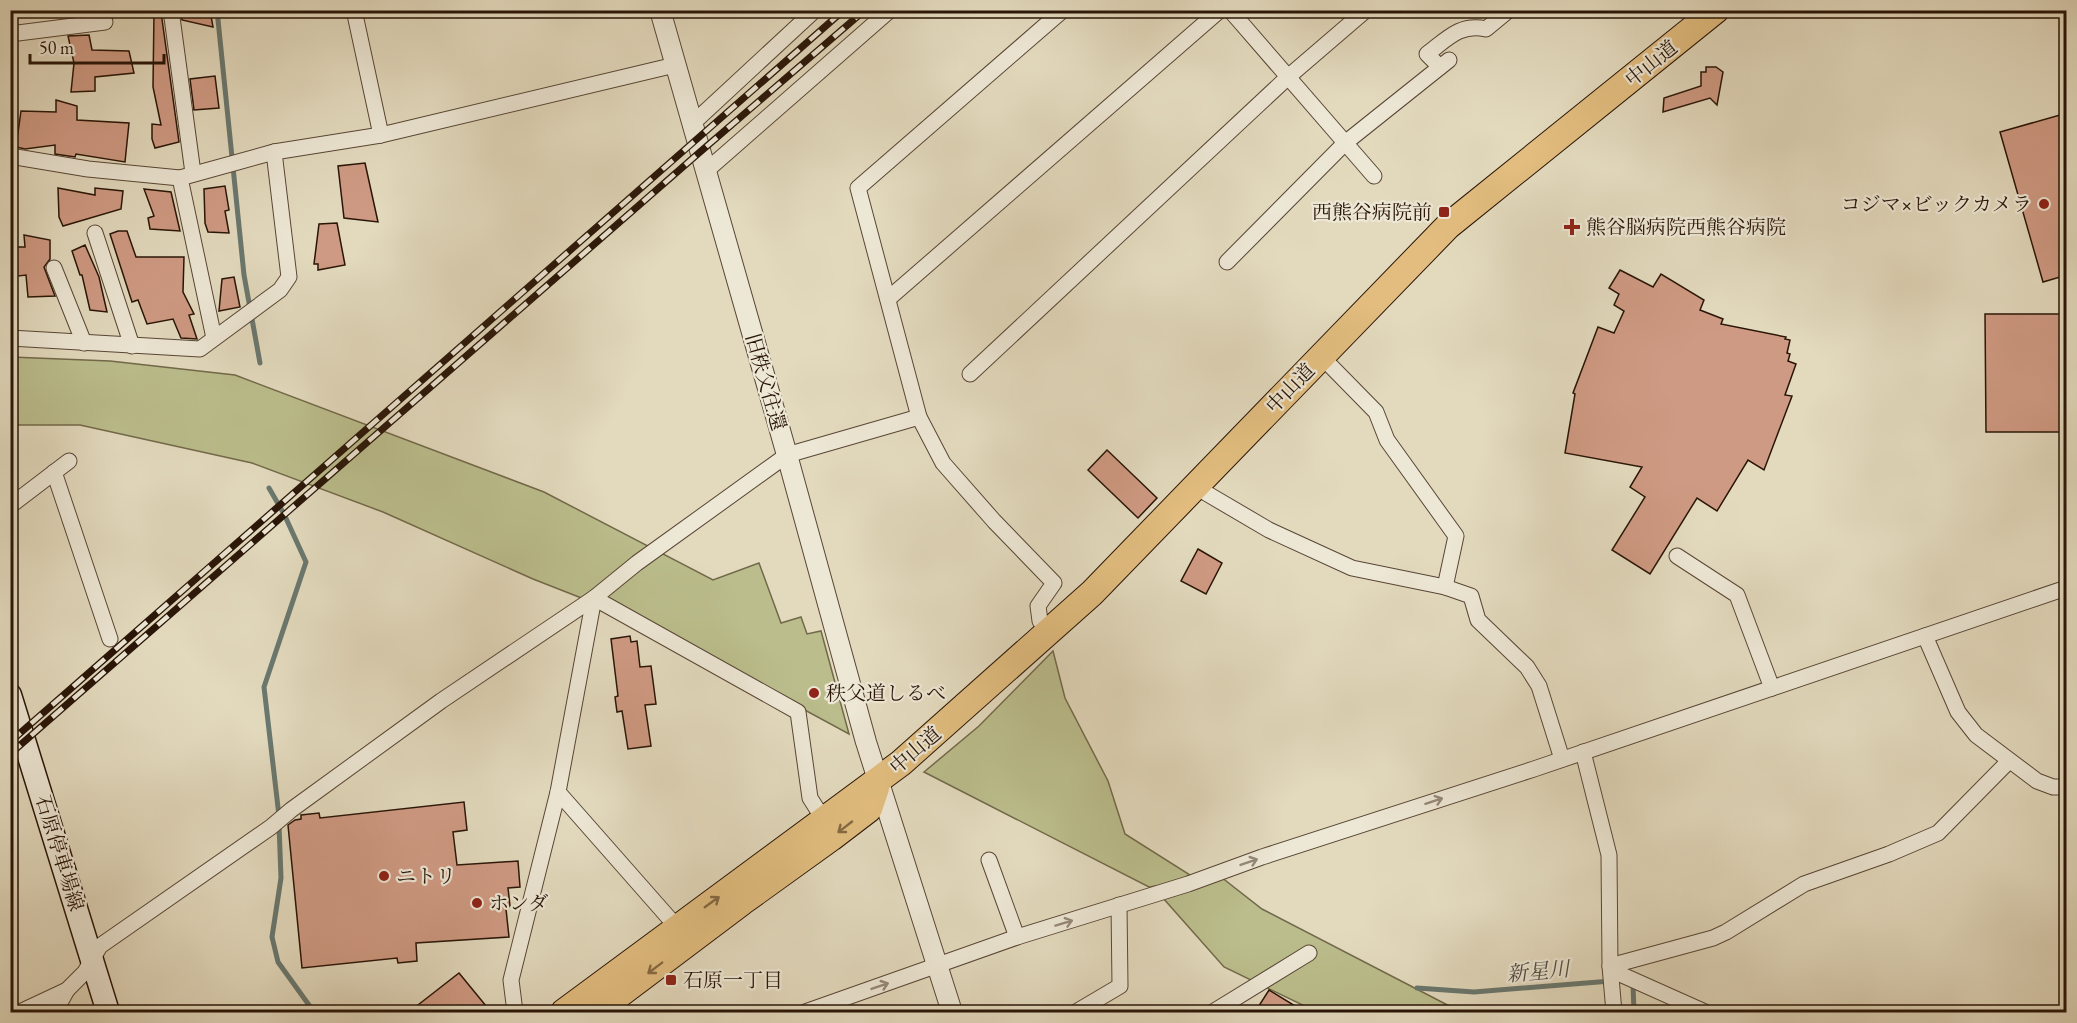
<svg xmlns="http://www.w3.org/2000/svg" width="2077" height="1023" font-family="'EB Garamond','Noto Serif JP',serif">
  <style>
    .green { fill: #bbbd8c; stroke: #72694a; stroke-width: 1.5 }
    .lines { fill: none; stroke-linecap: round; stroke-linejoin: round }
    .stream { stroke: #6a786f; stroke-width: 5 }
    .building { fill: #cf9a83; stroke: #291507; stroke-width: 1.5 }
    .minor-casing { stroke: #584635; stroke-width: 17 }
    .tertiary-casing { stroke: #584635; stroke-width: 22 }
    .secondary-casing { stroke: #291507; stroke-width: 25 }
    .trunk-casing { stroke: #291507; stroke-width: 28 }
    .minor { stroke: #ede7d5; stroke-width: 15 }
    .tertiary { stroke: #ede7d5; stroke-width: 20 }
    .secondary { stroke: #ede7d5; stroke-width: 22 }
    .trunk { stroke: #e2bd7f; stroke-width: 26 }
    .rail-casing { stroke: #291507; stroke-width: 7 }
    .rail { stroke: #ede7d5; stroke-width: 4.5; stroke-dasharray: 14; stroke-linecap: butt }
    .oneway { stroke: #958878 }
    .oneway2 { stroke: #866943 }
    .poi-dot { fill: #8f2418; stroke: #ede7d5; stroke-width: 2 }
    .labels { text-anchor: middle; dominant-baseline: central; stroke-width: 4.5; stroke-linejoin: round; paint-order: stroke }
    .street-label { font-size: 20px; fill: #291507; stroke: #ede7d5 }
    .poi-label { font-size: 20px; fill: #291507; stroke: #ede7d5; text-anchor: start }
    .water-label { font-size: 21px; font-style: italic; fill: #4f4f44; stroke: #ede7d5 }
  </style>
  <rect width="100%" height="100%" fill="#e3dabe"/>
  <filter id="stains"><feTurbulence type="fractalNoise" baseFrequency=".00333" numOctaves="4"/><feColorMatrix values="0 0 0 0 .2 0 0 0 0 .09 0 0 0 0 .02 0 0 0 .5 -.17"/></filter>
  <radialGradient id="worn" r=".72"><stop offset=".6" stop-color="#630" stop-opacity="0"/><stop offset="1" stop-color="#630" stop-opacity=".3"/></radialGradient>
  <g class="green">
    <path d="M11,357L110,361L235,375L544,492L713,580L759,563L781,623L801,617L807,634L821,631L849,734L640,621L533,579L383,512L252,463L80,425H11Z"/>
    <path d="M1053,651L1065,698L1108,781L1125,834L1198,880L1149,887L924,772L979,726Z"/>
    <path d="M1221,877L1262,909L1461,1012H1317L1224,967L1163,898Z"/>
  </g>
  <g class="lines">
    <g class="stream">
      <path d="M217,10L244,275L260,363"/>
      <path d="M269,488L284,514L306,562L264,687L279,816"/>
      <path d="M279,825L281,878L272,937L278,962L314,1012"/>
      <path d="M1629,984L1633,985L1634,1012"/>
      <path d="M1417,988L1474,992L1611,981"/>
    </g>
  </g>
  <g class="building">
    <path d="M181,10H210L213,27L182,20Z"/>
    <path d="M154,12H161L179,142L155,148L152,139V124L161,125L153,87Z"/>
    <path d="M89,35L92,50L129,51L134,73L95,77V91L71,92L74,63L68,36Z"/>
    <path d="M1706,67H1716L1723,72L1717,105L1710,98L1663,112L1664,98L1701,86V72H1706Z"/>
    <path d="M215,76L219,108L194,110L190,79Z"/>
    <path d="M56,100L77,106V120L129,123L125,162L76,154L75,157L55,154V145L25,149L16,147L21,111L56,112Z"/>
    <path d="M2067,113V275L2043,282L2000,132Z"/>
    <path d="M365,163L378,222L344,218L338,166Z"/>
    <path d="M225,186L229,210L225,211L229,233L208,232L205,223L204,189Z"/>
    <path d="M58,188L95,195V188L123,191L121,209L63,226L59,217Z"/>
    <path d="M144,189L171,192L180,231L150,229L148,218L154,216Z"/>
    <path d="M337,223L345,265L318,270V264H314L319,224Z"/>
    <path d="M118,231H127L136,257H184L183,292L194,314L189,315L197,339L181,338L173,319L147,324L138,300L132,302L110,234Z"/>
    <path d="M24,235L50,240V259L44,267L55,296L28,297L26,275L10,277V247H25Z"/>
    <path d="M85,245L99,277L107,312L90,310L82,275H80L72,251Z"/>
    <path d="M1620,270L1653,287L1661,274L1704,300L1700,310L1723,319L1721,324L1786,337L1785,339L1790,340L1787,353L1790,354L1788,361L1796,364L1785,395L1792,396L1764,470L1748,460L1717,511L1697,498L1650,574L1612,550L1645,497L1630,487L1642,467L1565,453L1575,394L1573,393L1598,327L1614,333L1624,311L1614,305L1619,294L1609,288Z"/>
    <path d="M234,277L240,307L219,311L222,279Z"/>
    <path d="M1985,314H2067V432H1986Z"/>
    <path d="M1107,450L1157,498L1138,518L1088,470Z"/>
    <path d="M1198,549L1222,563L1206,594L1181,581Z"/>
    <path d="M630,636L631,642L637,641L640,667L651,666L656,704L645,705L651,746L628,749L622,711L617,712L615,697L618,696L611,639Z"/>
    <path d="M464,802L467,830L453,832L457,865L518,861L520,887L508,888L510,906L506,909L509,937L416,943L417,961L398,963L397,958L302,968L288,825L295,820L301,819V815L319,813L320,818Z"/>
    <path d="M459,973L491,1012H409Z"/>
    <path d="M1269,990L1305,1012H1255Z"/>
  </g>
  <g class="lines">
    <g class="minor-casing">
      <g id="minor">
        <path d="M171,10L193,173"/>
        <path d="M354,10L381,135"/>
        <path d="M1230,10L1374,176"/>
        <path d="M10,34L105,22"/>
        <path d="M1440,67L1427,54C1447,39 1460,23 1486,29L1509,10"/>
        <path d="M692,124L815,10"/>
        <path d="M10,156L88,169L180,178L274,152L381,135L675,65"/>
        <path d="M706,171L890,10"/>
        <path d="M180,178L214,338"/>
        <path d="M95,233L132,346"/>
        <path d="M1227,262L1345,143L1449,60"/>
        <path d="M54,268L84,343"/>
        <path d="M888,299L1220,10"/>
        <path d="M10,338L200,349L280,290L289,277L274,152"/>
        <path d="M1321,356L1376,412L1387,440L1456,536L1445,587"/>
        <path d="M970,374L1288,77L1366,10"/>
        <path d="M54,472L110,639"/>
        <path d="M1197,485L1206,493L1269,530L1352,568L1445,587L1471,596L1478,620L1527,667L1539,686L1562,759"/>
        <path d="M10,506L69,461"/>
        <path d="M1677,556L1737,595L1772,688"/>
        <path d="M1049,633L1040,621L1038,606L1054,583L994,521L943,463L919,417L858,188L1063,10"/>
        <path d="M1925,636L1958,712L1976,735L2037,781L2053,787H2066"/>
        <path d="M1583,752L1609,855L1610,966L1614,1012"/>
        <path d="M558,792L683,934"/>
        <path d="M989,860L1017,937"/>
        <path d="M1610,966L1713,938L1726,932L1804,884L1889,854L1938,833L2009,761"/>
        <path d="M1611,970L1705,1012"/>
        <path d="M20,1012L67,990L85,972L100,946L271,827L291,810L441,701L594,598L637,563L787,455L919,417"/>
        <path d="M55,1012L67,990"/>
        <path d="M515,1012L511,980L558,792L594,598L798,712L810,798L824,820"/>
        <path d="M805,1012L1017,937L1188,884L1262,857L1534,769L2066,588"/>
        <path d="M1076,1012L1120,986L1119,905"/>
        <path d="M1213,1012L1309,953"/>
      </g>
    </g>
    <g class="tertiary-casing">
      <path id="tertiary" d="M660,10L787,455L866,742L952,1012"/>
    </g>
    <g class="secondary-casing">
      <path id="secondary" d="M10,695L108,1012"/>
    </g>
    <g class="trunk-casing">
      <g id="trunk">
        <path d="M564,1012L901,763L1092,593L1448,226L1716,10"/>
        <path d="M596,1012L742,902L831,838L869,809L876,788"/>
      </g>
    </g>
    <use href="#minor" class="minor"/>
    <use href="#tertiary" class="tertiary"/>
    <use href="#secondary" class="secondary"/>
    <use href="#trunk" class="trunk"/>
    <g class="rail-casing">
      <g id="rail">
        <path d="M10,742L844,10"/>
        <path d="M10,754L700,152L865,10"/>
      </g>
    </g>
    <use href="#rail" class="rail"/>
  </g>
  <defs><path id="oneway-shaft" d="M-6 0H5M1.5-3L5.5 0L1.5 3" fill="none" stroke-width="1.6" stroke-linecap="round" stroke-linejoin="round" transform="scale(1.5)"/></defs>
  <g class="oneway">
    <use href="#oneway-shaft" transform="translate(1434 801) rotate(-18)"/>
    <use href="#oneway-shaft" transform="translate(1249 862) rotate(-19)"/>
    <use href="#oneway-shaft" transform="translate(1064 923) rotate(-17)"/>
    <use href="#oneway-shaft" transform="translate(880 986) rotate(-19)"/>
  </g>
  <g class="oneway2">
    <use href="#oneway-shaft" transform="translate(845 827) rotate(142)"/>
    <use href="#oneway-shaft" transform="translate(712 902) rotate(-36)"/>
    <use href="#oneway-shaft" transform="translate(655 968) rotate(143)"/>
  </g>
  <g class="poi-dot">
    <circle cx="2044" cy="204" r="6"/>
    <rect x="1438" y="206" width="12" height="12" rx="3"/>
    <path d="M1569 218h6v6h6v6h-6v6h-6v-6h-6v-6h6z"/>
    <circle cx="814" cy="693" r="6"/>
    <circle cx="384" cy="876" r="6"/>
    <circle cx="477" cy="903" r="6"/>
    <rect x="665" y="974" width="12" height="12" rx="3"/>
  </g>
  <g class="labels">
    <g class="street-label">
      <text transform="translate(1651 63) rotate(-39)">中山道</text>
      <text transform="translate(766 382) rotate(74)">旧秩父往還</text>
      <text transform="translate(1290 388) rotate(-46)">中山道</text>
      <text transform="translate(915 750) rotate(-41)">中山道</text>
      <text transform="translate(60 853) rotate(73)">石原停車場線</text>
    </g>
    <g class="poi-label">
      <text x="2032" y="204" text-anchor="end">コジマ×ビックカメラ</text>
      <text x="1432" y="212" text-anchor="end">西熊谷病院前</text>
      <text x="1586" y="227">熊谷脳病院西熊谷病院</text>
      <text x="826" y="693">秩父道しるべ</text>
      <text x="396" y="876">ニトリ</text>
      <text x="489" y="903">ホンダ</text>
      <text x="683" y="980">石原一丁目</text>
    </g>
    <g class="water-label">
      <text transform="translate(1538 971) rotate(-5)">新星川</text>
    </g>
  </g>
  <rect width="2077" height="1023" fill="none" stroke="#e3dabe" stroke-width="36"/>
  <rect x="12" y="12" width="2053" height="999" fill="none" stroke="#291507" stroke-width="3"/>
  <rect x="18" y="18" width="2041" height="987" fill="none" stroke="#291507" stroke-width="1.5"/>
  <path d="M30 54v9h134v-9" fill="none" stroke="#291507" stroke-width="3"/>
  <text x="39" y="54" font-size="18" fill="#291507" stroke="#ede7d5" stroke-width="4.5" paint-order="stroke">50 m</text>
  <rect width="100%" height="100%" filter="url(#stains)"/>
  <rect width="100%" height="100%" fill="url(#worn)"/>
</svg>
